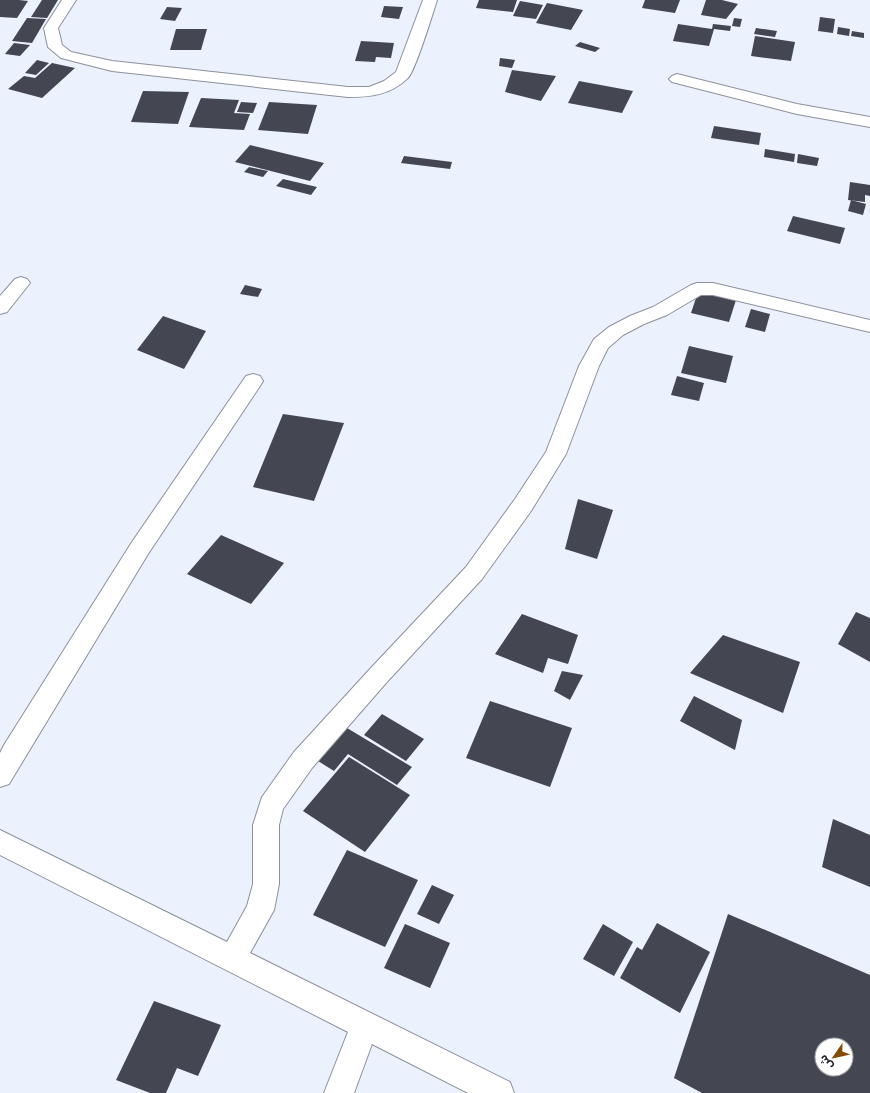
<svg xmlns="http://www.w3.org/2000/svg" width="870" height="1093" font-family="Roboto,'Noto Sans Arabic',sans-serif">
  <style>
    .building { fill: #444752; fill-rule: evenodd }
    .lines { fill: none; stroke-linecap: round; stroke-linejoin: round }
    .minor-casing { stroke: #8c909c; stroke-width: 2 }
    .minor { fill: #fff; fill-rule: evenodd }
  </style>
  <rect width="100%" height="100%" fill="#ecf1fe"/>
  <g class="building">
    <path d="M0,0H19L28,1L17,18L0,17Z"/>
    <path d="M42,0H58L47,18L31,17Z"/>
    <path d="M479,0H517L513,12L476,8Z"/>
    <path d="M645,0H680L675,13L642,8Z"/>
    <path d="M706,0H722L738,4L726,19L701,15Z"/>
    <path d="M520,1L543,5L536,19L513,16Z"/>
    <path d="M547,3L583,10L571,30L536,23Z"/>
    <path d="M384,6L403,7L399,19L381,17Z"/>
    <path d="M167,7L182,8L175,21L160,19Z"/>
    <path d="M820,17L835,19L833,33L818,31Z"/>
    <path d="M27,18L46,19L32,43L12,41Z"/>
    <path d="M734,18L742,19L740,27L732,26Z"/>
    <path d="M678,24L712,29L713,24L731,26L730,31L714,29L709,46L673,41Z"/>
    <path d="M838,27L850,29L849,36L837,34Z"/>
    <path d="M756,28L777,31L775,37L754,34Z"/>
    <path d="M176,29H207L201,50H170Z"/>
    <path d="M852,31L864,33V38L851,36Z"/>
    <path d="M755,36L795,42L791,61L751,56Z"/>
    <path d="M361,41L394,43L391,58L376,57L375,62L355,61Z"/>
    <path d="M580,42L600,48L595,52L575,46Z"/>
    <path d="M14,43L30,45L20,56L5,54Z"/>
    <path d="M500,58L515,60L512,68L499,66Z"/>
    <path d="M37,60L49,63L36,75L25,73Z"/>
    <path d="M52,63L75,68L42,98L8,89L24,76L35,78Z"/>
    <path d="M512,70L556,76L541,101L505,92Z"/>
    <path d="M579,81L633,91L622,113L568,103Z"/>
    <path d="M143,91L189,92L178,124L131,122Z"/>
    <path d="M201,98L239,100L234,113L250,114L244,130L189,127Z"/>
    <path d="M241,102L257,103L253,113L237,112Z"/>
    <path d="M269,102L317,105L308,134L258,130Z"/>
    <path d="M714,126L761,133L759,145L711,138Z"/>
    <path d="M250,145L324,163L310,181L235,162Z"/>
    <path d="M765,149L795,154L794,162L764,157Z"/>
    <path d="M798,154L819,158L817,166L797,163Z"/>
    <path d="M404,156L452,162L450,169L401,163Z"/>
    <path d="M249,167L268,171L263,177L244,172Z"/>
    <path d="M283,179L317,187L311,195L276,186Z"/>
    <path d="M850,182L870,185V196L865,195V202L848,200Z"/>
    <path d="M851,200L866,204L863,215L848,211Z"/>
    <path d="M793,216L845,228L840,244L787,231Z"/>
    <path d="M245,285L262,289L258,297L240,294Z"/>
    <path d="M698,292L736,300L729,322L691,313Z"/>
    <path d="M751,309L770,314L765,332L745,327Z"/>
    <path d="M163,316L206,331L184,369L137,350Z"/>
    <path d="M689,346L733,356L726,383L681,373Z"/>
    <path d="M677,376L704,383L699,401L671,395Z"/>
    <path d="M283,414L344,423L314,501L253,487Z"/>
    <path d="M578,499L613,510L597,559L565,549Z"/>
    <path d="M221,535L284,563L251,604L187,574Z"/>
    <path d="M856,612L870,618V662L838,644Z"/>
    <path d="M522,614L578,635L568,664L548,658L543,673L495,654Z"/>
    <path d="M723,635L800,662L783,713L690,673Z"/>
    <path d="M562,671L583,675L570,700L554,691Z"/>
    <path d="M694,696L742,720L735,750L680,721Z"/>
    <path d="M490,701L572,728L550,787L466,758Z"/>
    <path d="M382,714L424,739L406,761L364,735Z"/>
    <path d="M347,728L412,767L397,785L348,754L334,771L318,761Z"/>
    <path d="M349,757L410,795L365,852L303,811Z"/>
    <path d="M833,819L870,835V887L822,867Z"/>
    <path d="M347,850L418,880L385,947L313,915Z"/>
    <path d="M432,885L454,895L439,924L417,914Z"/>
    <path d="M728,914L870,975V1093H702L674,1078ZM822,1045H846V1069H822Z"/>
    <path d="M657,923L710,952L680,1013L620,978L637,947L642,950Z"/>
    <path d="M405,924L450,943L430,988L384,968Z"/>
    <path d="M603,924L633,942L614,976L583,959Z"/>
    <path d="M154,1001L221,1025L198,1076L177,1068L166,1093H150L116,1080Z"/>
  </g>
  <g class="lines">
    <g class="minor-casing">
      <g id="minor">
        <path d="M62,0H76L58,28L62,45L71,52L112,61L348,87H369L384,81L396,72L423,0H437C433,13 415,71 408,78C390,95 371,97 348,97L112,71L61,58L48,47L44,28Z"/>
        <path d="M677,74L797,104L870,117V127L797,114L672,82L669,79L672,76Z"/>
        <path d="M21,277L27,279L30,283L7,312L0,314V296L15,279Z"/>
        <path d="M697,283H713L870,320V332L713,295H701L667,315L644,324L623,335L608,348L599,366L566,454L531,511L482,579L386,683L312,768L283,809L279,825V884L274,910L250,953L510,1082L514,1093H468L372,1044L354,1093H324L348,1032L0,855V830L227,942L247,906L253,884V825L262,797L294,752L370,669L466,567L515,499L546,452L579,366L594,339L609,327L630,316L653,307L691,285Z"/>
        <path d="M253,374L260,376L263,381L260,386L148,554L9,784L0,787V753L4,745L132,542L246,376Z"/>
      </g>
    </g>
    <use href="#minor" class="minor"/>
  </g>
  <g transform="translate(834 1057) rotate(236)"><circle r="19" fill="#ffffff" stroke="#a5a6a8"/>
  <path d="M0-3L7 15L0 10L-7 15Z" fill="#874c04"/>
  <text y="-6" font-size="11" font-weight="bold" text-anchor="middle" fill="#1f2126">ش</text>
  </g>
</svg>
